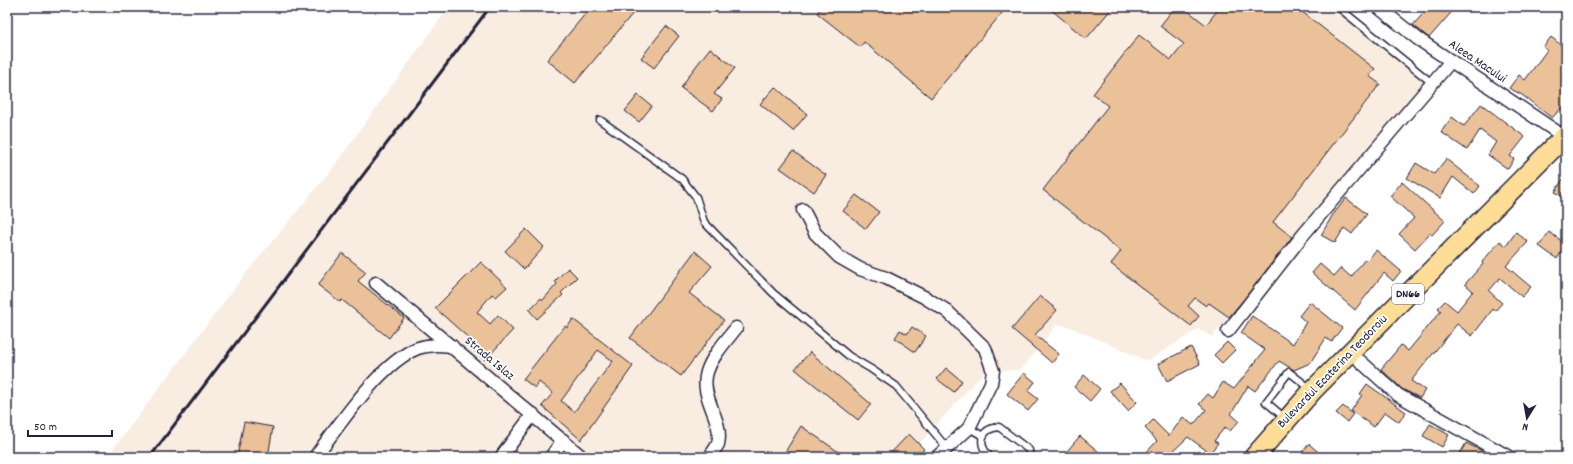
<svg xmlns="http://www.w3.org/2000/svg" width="1573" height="464" font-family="Dekko,sans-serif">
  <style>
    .built { fill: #f9ece1 }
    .building { fill: #ebc19a; stroke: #22223b; fill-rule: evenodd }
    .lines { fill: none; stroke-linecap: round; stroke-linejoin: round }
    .lane-casing { stroke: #22223b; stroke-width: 9 }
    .street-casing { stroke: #22223b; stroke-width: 15 }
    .primary-casing { stroke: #22223b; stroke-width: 22 }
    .lane { stroke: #fff; stroke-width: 6 }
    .street { stroke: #fff; stroke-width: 12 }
    .primary { stroke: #fedd96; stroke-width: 19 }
    .rail { stroke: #22223b; stroke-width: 3 }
    .labels { text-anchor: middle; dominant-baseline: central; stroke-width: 3.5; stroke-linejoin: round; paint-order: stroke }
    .shield { fill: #fff; stroke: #646476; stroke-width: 1 }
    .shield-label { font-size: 12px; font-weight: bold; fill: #22223b }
    .street-label { font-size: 13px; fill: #22223b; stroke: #fff }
  </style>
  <rect width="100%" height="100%" fill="#fff"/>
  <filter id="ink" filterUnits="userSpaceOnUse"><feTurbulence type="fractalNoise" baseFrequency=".025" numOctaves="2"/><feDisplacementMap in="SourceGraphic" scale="8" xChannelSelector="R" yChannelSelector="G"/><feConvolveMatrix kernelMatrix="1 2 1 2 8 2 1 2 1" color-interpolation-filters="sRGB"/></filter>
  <g filter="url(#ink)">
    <path class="built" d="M449,7H1334L1424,82L1212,337L1198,329L1148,361L1070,327L1057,324L1021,370L985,371L907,457H107L243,277L332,169Z"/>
    <g class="building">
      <path d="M591,7H638L575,83L547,60Z"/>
      <path d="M822,7H1007L931,98L864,42L860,47L817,13Z"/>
      <path d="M1048,7H1113L1086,39Z"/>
      <path d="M1175,7H1183L1206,25L1220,7H1296L1375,69L1369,76L1380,84L1273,222L1292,237L1244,299L1229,317L1209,303L1206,306L1195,298L1188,306L1199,316L1191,326L1111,264L1121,251L1043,190L1108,106L1093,94L1139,35L1171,60L1184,44L1160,26Z"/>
      <path d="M1429,7H1456L1429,38L1413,25Z"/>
      <path d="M666,26L679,36L654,68L641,58Z"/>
      <path d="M1551,37L1566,49V103L1552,118L1522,95L1509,88L1519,75L1525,80L1547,50L1543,47Z"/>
      <path d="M710,48L735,68L714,94L722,99L713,111L681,88L690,74Z"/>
      <path d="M775,87L807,114L793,131L760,104Z"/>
      <path d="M638,95L652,106L639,122L625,111Z"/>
      <path d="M1481,104L1525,137L1510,156L1514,159L1508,169L1488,155L1496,142L1480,130L1467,150L1441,132L1452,117L1464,126Z"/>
      <path d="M793,151L826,175L814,192L780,168Z"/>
      <path d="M1446,159L1480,186L1474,194L1453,177L1440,198L1407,178L1416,163L1434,174Z"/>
      <path d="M1566,174V198L1555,192Z"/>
      <path d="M1402,182L1445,221L1432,235L1430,233L1415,249L1399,234L1414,218L1390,196Z"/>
      <path d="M856,195L879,212L866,229L843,211Z"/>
      <path d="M1346,198L1367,214L1352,234L1344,228L1335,243L1321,235L1332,216Z"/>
      <path d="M526,229L544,247L524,269L505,251Z"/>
      <path d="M1516,232L1528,242L1506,266L1531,287L1522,297L1500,278L1489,291L1502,303L1495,311L1493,309L1472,336L1457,324L1411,381L1425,390L1420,398L1402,389L1381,369L1401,345L1408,351L1441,311L1438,308L1445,301L1457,311L1473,291L1465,284L1483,264L1482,262L1500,241L1506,246Z"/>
      <path d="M1549,232L1566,244L1557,259L1539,246Z"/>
      <path d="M1376,250L1401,271L1393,281L1384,273L1355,310L1312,273L1320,264L1334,276L1341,268L1351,277L1365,259L1367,261Z"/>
      <path d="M695,251L712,266L689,293L724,320L681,376L630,338Z"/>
      <path d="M342,253L366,272L358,281L404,318L389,338L342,300L340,302L318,285Z"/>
      <path d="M481,262L507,287L496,297L492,294L477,312L490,324L498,315L513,330L485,360L469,346L473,342L435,308Z"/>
      <path d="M568,268L577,277L561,293L563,295L537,319L529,310L541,298L543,300L557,284L555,281Z"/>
      <path d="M1040,296L1057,310L1035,335L1059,354L1052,363L1012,329Z"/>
      <path d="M1310,302L1342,328L1331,342L1326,338L1310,363L1294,370L1279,361L1255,391L1248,386L1231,414L1239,421L1230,431L1225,427L1214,441L1218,443L1210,453L1188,437L1167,457H1142L1157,441L1145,428L1153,420L1169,436L1183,417L1193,425L1206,410L1199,404L1208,394L1213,398L1223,382L1234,389L1265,350L1241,333L1252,316L1293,344L1306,322L1299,316Z"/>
      <path d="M573,319L633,366L581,440L542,406L553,393L539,382L535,388L523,379L565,326L567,328ZM598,350L613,361L574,412L561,401Z"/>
      <path d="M912,327L926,336L915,352L895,338L900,330L907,334Z"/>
      <path d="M1227,342L1235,350L1222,363L1214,355Z"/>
      <path d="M1191,347L1200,364L1167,381L1158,364Z"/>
      <path d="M810,352L871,404L858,420L795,369Z"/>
      <path d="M946,368L962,381L954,392L937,379Z"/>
      <path d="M1024,373L1035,382L1028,391L1038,399L1028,411L1007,394Z"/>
      <path d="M1084,375L1100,389L1090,401L1074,387Z"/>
      <path d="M1120,383L1137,402L1128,411L1110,391Z"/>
      <path d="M1367,384L1406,412L1399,422L1385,412L1374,427L1351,411L1362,395L1360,394Z"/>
      <path d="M1343,406L1353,414L1347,422L1336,413Z"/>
      <path d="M244,422L273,427L268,457H237Z"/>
      <path d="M1430,424L1449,435L1442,447L1423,436Z"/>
      <path d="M801,426L846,457H782Z"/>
      <path d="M909,434L924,449L917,457H887Z"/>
      <path d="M1080,436L1105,457H1062Z"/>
      <path d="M1466,443L1484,452L1481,457H1458Z"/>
      <path d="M1309,444L1324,457H1298Z"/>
    </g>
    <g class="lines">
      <g class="lane-casing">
        <g id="lane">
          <path d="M1338,7L1432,83"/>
          <path d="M600,120L682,179L696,197L704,222L773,293L849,356L871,369L896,386L946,447"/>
          <path d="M1286,419L1266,402L1289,372L1311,389"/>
          <path d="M969,428L983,436"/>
          <path d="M990,457C978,445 979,429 999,427L1029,450V457"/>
        </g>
      </g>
      <g class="street-casing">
        <g id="street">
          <path d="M1378,7L1418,39L1566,138"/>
          <path d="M803,210L815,233L839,257L860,269L886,278L924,297L947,311L985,348L993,371L991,383L969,428L937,457"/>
          <path d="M376,283L582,457"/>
          <path d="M1228,331L1303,235L1451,61"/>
          <path d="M1360,361L1398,395L1509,457"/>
          <path d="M315,457C339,425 381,362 418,348C429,344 440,345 452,346"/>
          <path d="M501,457L533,414"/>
          <path d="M551,457L563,440"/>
          <path d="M710,457C712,453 716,448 718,444C724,419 699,398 707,372C712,356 726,341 736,328"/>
        </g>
      </g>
      <g class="primary-casing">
        <path id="primary" d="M1254,457L1313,390L1566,135"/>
      </g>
      <use href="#lane" class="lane"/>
      <use href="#street" class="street"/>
      <use href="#primary" class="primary"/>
      <path class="rail" d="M150,457L490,7"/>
    </g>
  </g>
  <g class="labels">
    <rect class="shield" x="1392" y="284" width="32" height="20" rx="3"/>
    <g class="shield-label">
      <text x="1408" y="294">DN66</text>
    </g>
    <g class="street-label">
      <text transform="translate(1477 62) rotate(34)">Aleea Macului</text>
      <text transform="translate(489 359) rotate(40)">Strada Islaz</text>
      <text transform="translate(1333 372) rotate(-46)">Bulevardul Ecaterina Teodoroiu</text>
    </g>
  </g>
  <rect width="1573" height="464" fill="none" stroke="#fff" stroke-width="24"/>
  <rect x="12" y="12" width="1549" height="440" fill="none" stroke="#22223b" stroke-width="1.5" filter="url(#ink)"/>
  <g transform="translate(1527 418) rotate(191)" stroke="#ffffff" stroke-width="3" paint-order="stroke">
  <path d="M0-3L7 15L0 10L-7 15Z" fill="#22223b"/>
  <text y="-6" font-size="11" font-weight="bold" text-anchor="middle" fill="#22223b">N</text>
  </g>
  <path d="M28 430v6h84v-6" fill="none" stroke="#22223b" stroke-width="2"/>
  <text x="34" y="430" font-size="12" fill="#22223b" stroke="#ffffff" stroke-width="3" paint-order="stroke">50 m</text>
</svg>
